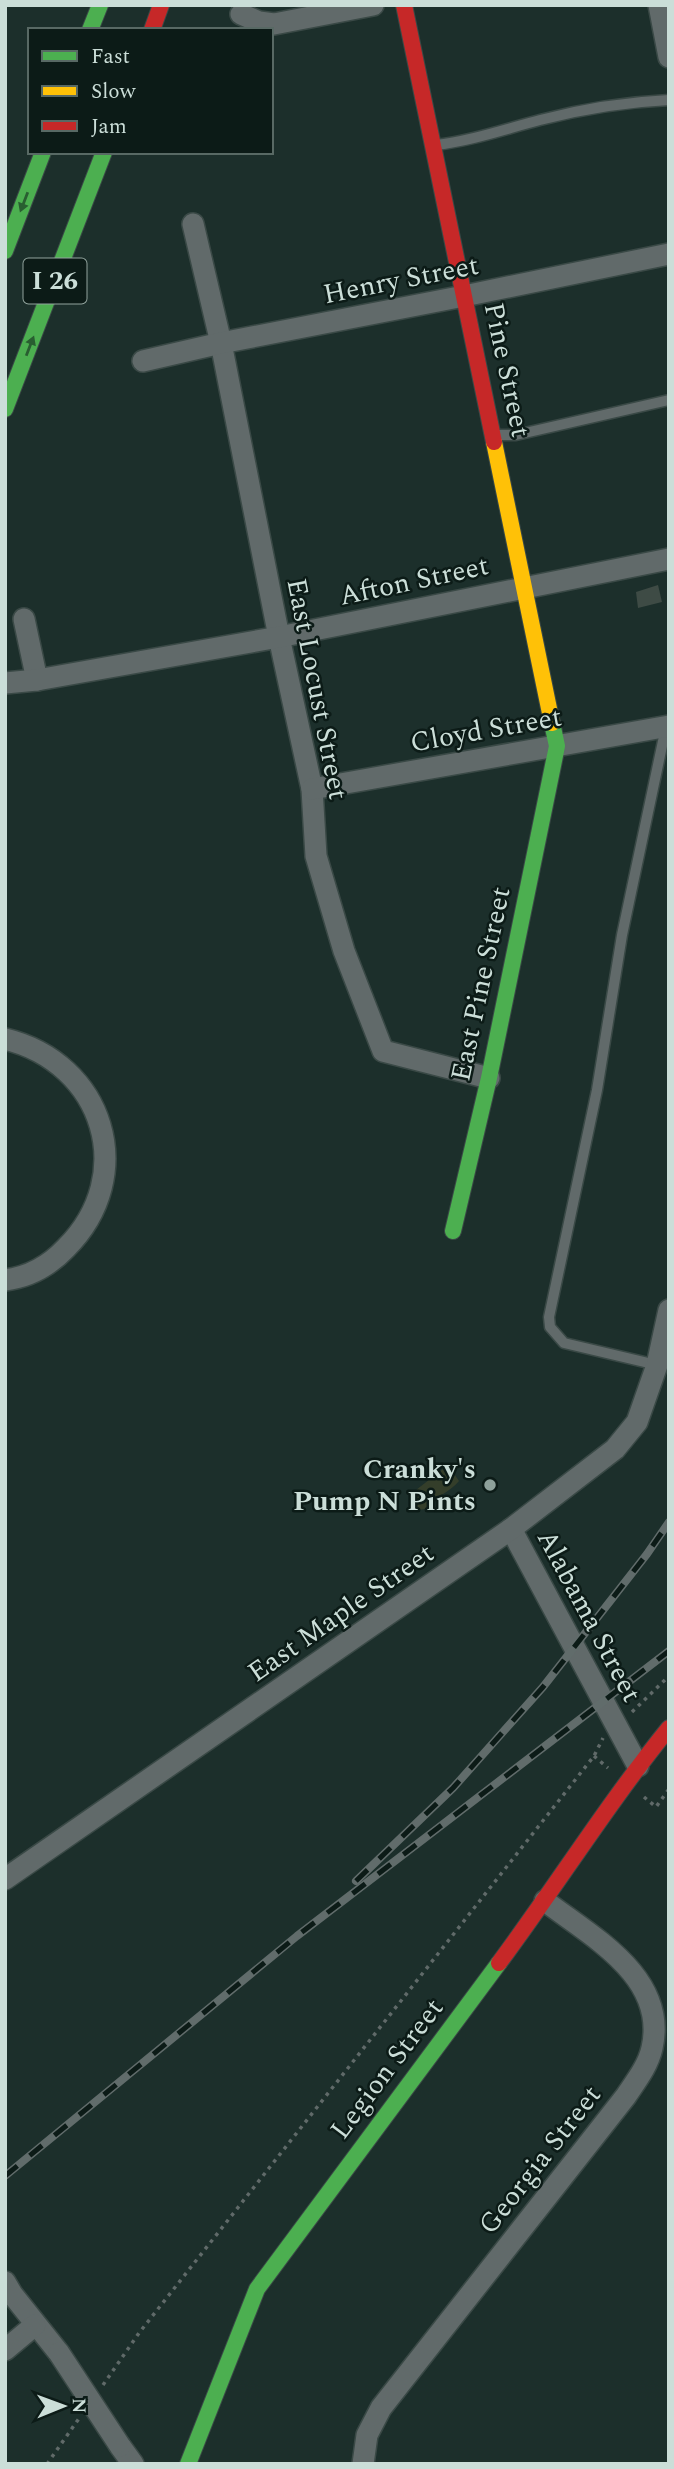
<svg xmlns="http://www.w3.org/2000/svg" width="674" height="2469" font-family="Spectral,serif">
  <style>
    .green { fill: #343e2a }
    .building { fill: #3e4b45 }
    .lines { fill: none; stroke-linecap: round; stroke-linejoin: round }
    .lane-casing { stroke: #3a4946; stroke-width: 13 }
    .street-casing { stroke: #3a4946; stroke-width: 24 }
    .fast-casing { stroke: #3a4946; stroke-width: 18 }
    .slow-casing { stroke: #3a4946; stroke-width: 18 }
    .jam-casing { stroke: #3a4946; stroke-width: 18 }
    .path { stroke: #606a69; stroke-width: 3.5; stroke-dasharray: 3.5 5; stroke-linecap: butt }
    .lane { stroke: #616a6a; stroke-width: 10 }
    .street { stroke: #616a6a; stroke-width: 21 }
    .fast { stroke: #4caf50; stroke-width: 16 }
    .slow { stroke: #ffc107; stroke-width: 16 }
    .jam { stroke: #c62828; stroke-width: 16 }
    .rail-casing { stroke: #616c6b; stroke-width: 8 }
    .rail { stroke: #0c1b17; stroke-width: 5; stroke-dasharray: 16; stroke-linecap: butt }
    .street-bridge-casing { stroke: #3a4946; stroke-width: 24; stroke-linecap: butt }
    .street-bridge { stroke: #616a6a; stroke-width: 21 }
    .oneway { fill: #295e31 }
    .poi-dot { fill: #8ea19b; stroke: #0c1b17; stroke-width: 2.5 }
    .labels { text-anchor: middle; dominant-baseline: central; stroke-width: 5; stroke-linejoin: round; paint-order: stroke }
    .shield { fill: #0c1b17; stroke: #92a49e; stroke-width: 2 }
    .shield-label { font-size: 26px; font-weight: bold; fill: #cbded8 }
    .street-label { font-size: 28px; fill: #cbded8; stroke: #0c1b17 }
    .poi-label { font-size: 28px; font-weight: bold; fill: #cbded8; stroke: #0c1b17; text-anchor: end }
  </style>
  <rect width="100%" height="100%" fill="#1c2f2b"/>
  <path class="green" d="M450,1468L459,1481C449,1493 434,1497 425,1509L418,1510L413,1495L416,1490L443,1469Z"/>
  <path class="building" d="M658,585L662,602L638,608L636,592Z"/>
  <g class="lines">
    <g class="lane-casing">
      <g id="lane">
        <path d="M435,145C471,141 505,129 540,120C582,109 626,102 669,100"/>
        <path d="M496,435H516L669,400"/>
        <path d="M657,1365L564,1343L550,1327L549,1317L597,1090L622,935L666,727"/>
      </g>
    </g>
    <g class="street-casing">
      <g id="street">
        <path d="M659,5L669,57"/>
        <path d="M241,14L259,22L274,24L373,5"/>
        <path d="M193,224L221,343L279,637L312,789L316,856L344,951L383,1051L489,1078"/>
        <path d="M143,361L221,343L464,296L669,254"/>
        <path d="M24,619L37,680"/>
        <path d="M5,683L37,680L279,637L669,559"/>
        <path d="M312,789L669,726"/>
        <path d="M5,1039C104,1063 139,1175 66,1248C50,1265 29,1277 5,1280"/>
        <path d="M511,1529L638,1766"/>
        <path d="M5,1879L511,1529L615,1449L637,1422L657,1365L669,1310"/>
        <path d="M5,2282L12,2294L59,2353"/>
        <path d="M5,2350L35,2325"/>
        <path d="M120,2446L133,2464"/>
        <path d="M363,2464L367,2435L381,2408L626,2096C636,2081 648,2066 652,2048C668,1977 592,1937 545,1901"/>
      </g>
    </g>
    <g class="fast-casing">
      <g id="fast">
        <path d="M90,30L100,5"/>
        <path d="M5,251L43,152"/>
        <path d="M5,409L104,152"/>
        <path d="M453,1231L489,1078L557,746L552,723"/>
        <path d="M188,2464L257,2289L499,1963"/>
      </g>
    </g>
    <g class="slow-casing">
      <path id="slow" d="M494,442L552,723"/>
    </g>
    <g class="jam-casing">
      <g id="jam">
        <path d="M404,5L494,442"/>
        <path d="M152,30L161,5"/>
        <path d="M499,1963C557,1885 608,1803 669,1728"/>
      </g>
    </g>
    <g class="path">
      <path d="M632,1712L669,1676"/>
      <path d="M594,1756L608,1768"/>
      <path d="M644,1797L656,1807L669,1789"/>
      <path d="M103,2385L139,2333L594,1756L603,1738"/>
      <path d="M47,2464L80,2417"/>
    </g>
    <use href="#lane" class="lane"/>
    <use href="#street" class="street"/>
    <use href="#fast" class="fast"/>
    <use href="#slow" class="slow"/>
    <use href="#jam" class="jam"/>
    <g class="rail-casing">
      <g id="rail">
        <path d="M356,1881L453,1788L543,1687L647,1554L669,1522"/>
        <path d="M5,2176L297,1936L669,1651"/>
      </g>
    </g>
    <use href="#rail" class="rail"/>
    <g class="street-bridge-casing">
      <path id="street-bridge" d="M59,2353L120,2446"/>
    </g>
    <use href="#street-bridge" class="street-bridge"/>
  </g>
  <defs><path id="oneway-solid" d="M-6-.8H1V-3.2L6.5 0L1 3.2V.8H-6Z" transform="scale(1.75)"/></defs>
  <g class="oneway">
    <use href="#oneway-solid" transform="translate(24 202) rotate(111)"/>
    <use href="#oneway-solid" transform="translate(30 346) rotate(-69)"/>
  </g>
  <circle class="poi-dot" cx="490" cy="1485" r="7"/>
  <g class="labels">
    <rect class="shield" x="23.5" y="258.5" width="63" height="45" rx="5"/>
    <g class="shield-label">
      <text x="55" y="281">I 26</text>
    </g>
    <g class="street-label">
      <text transform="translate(401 280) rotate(-11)">Henry Street</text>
      <text transform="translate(507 370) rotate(78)">Pine Street</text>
      <text transform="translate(414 581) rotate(-12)">Afton Street</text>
      <text transform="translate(317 689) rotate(79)">East Locust Street</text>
      <text transform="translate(486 730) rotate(-10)">Cloyd Street</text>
      <text transform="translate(481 984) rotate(-78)">East Pine Street</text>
      <text transform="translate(341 1613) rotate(-35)">East Maple Street</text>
      <text transform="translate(589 1616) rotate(62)">Alabama Street</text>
      <text transform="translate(387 2069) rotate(-53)">Legion Street</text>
      <text transform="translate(540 2160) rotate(-52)">Georgia Street</text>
    </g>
    <g class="poi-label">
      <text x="476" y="1469">Cranky's<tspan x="476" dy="32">Pump N Pints</tspan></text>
    </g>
  </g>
  <rect width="674" height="2469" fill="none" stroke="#cbded8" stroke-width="14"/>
  <rect x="28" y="28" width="245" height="126" fill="#0c1b17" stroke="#586964" stroke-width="2"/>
  <rect x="42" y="51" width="35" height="10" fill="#4caf50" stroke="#586964" stroke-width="2"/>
  <text x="91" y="63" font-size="21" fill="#cbded8">Fast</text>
  <rect x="42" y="86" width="35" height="10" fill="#ffc107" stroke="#586964" stroke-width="2"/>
  <text x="91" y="98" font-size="21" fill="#cbded8">Slow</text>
  <rect x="42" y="121" width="35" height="10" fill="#c62828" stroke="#586964" stroke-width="2"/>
  <text x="91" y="133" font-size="21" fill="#cbded8">Jam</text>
  <g transform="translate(63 2406) rotate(89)" stroke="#0c1b17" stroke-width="5" paint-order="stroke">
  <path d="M0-5L12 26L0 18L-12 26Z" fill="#cbded8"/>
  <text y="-10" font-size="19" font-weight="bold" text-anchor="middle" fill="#cbded8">N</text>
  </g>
</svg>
